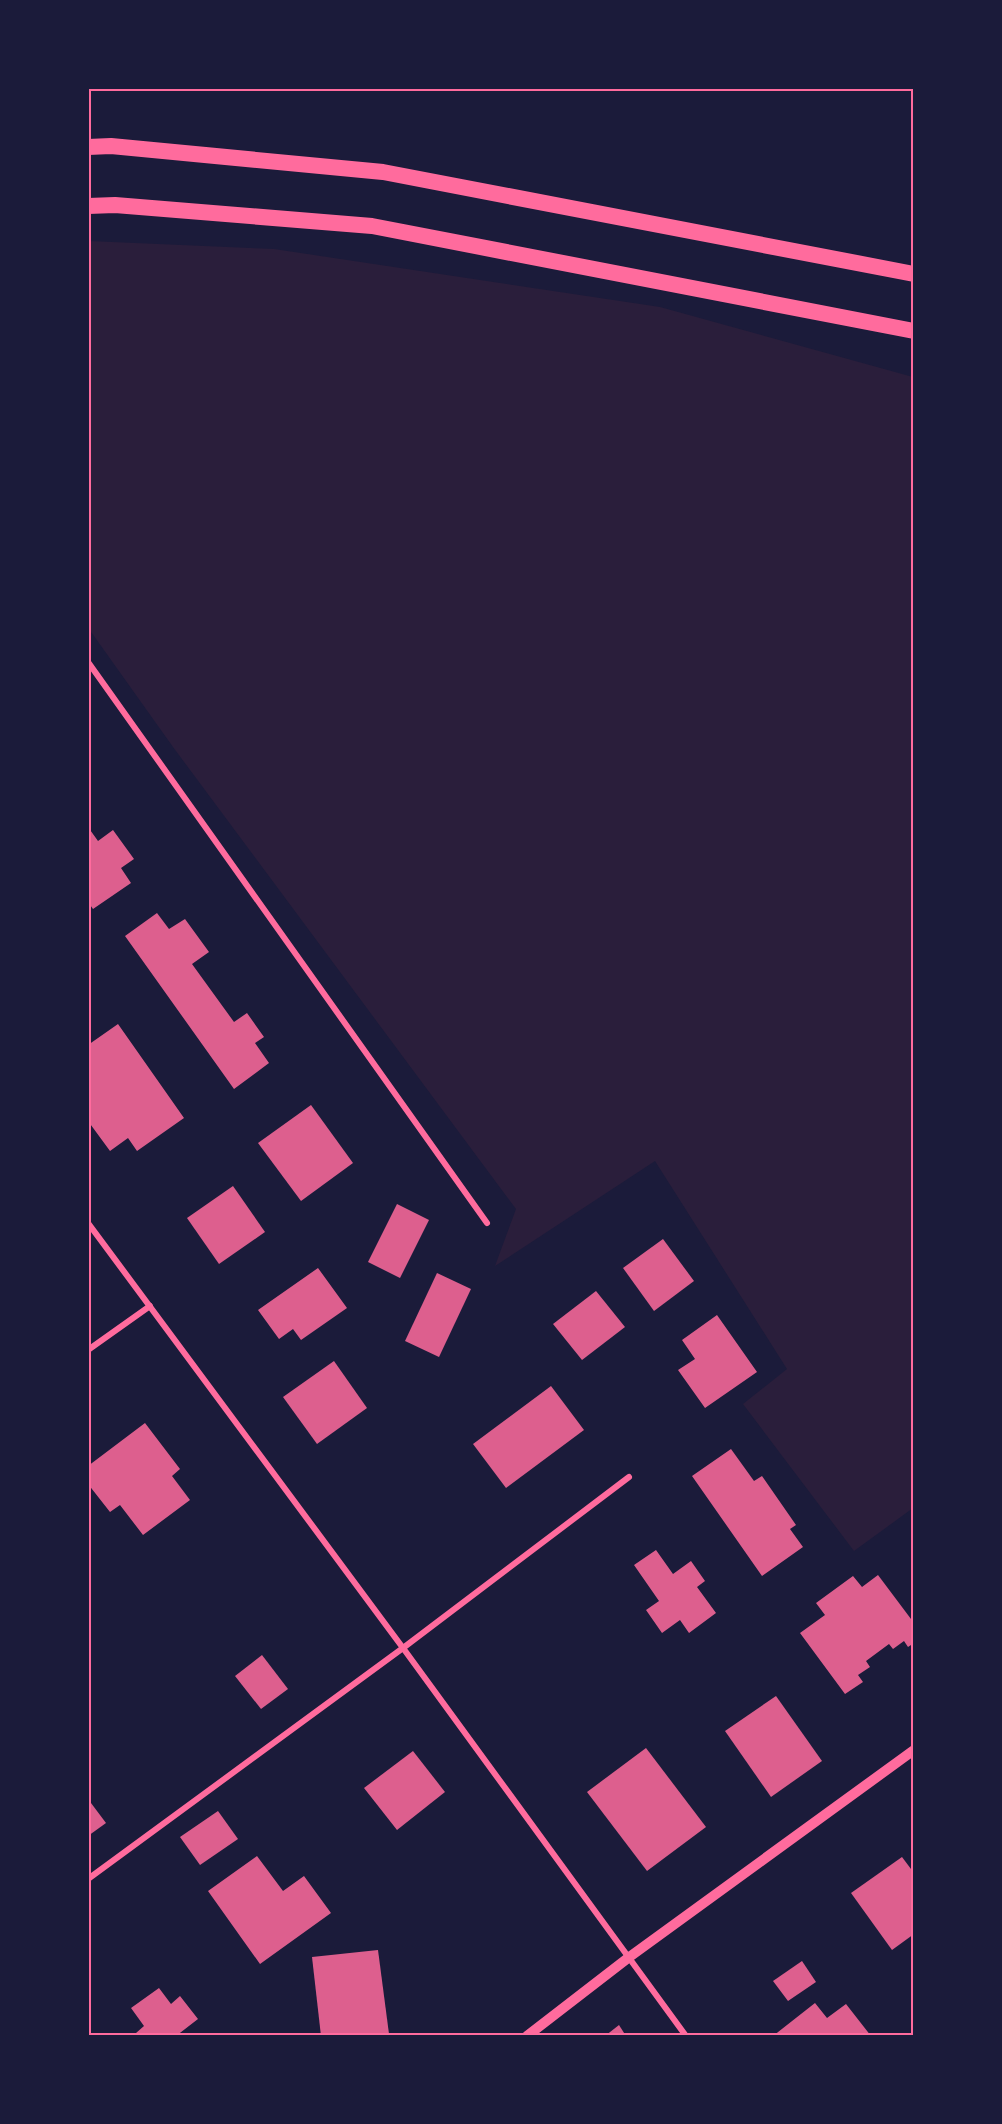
<svg xmlns="http://www.w3.org/2000/svg" width="1002" height="2124" font-family="'PT Sans Narrow',sans-serif">
  <style>
    .green { fill: #2a1e3b }
    .building { fill: #dd5f8e }
    .lines { fill: none; stroke-linecap: round; stroke-linejoin: round }
    .minor { stroke: #ff6b9d; stroke-width: 6 }
    .tertiary { stroke: #ff6b9d; stroke-width: 10 }
    .trunk { stroke: #ff6b9d; stroke-width: 16 }
    .neatline { fill: none; stroke: #ff6b9d; stroke-width: 2 }
  </style>
  <rect width="100%" height="100%" fill="#1b1b3a"/>
  <path class="green" d="M89,241L274,249L660,307L913,377V1508L854,1551L743,1404L787,1369L655,1161L495,1266L516,1209L173,747L89,629Z"/>
  <g class="building">
    <path d="M88,827L98,841L113,830L134,859L121,868L131,883L93,909L88,902Z"/>
    <path d="M157,913L169,929L185,919L209,952L192,964L234,1022L247,1013L264,1037L255,1043L269,1063L234,1089L125,936Z"/>
    <path d="M118,1024L184,1118L137,1151L128,1138L110,1151L88,1121V1045Z"/>
    <path d="M311,1105L353,1163L301,1201L258,1143Z"/>
    <path d="M233,1186L265,1232L219,1264L187,1218Z"/>
    <path d="M397,1204L429,1220L400,1278L368,1262Z"/>
    <path d="M663,1239L694,1281L654,1311L623,1268Z"/>
    <path d="M318,1268L347,1308L301,1340L293,1329L279,1339L258,1310Z"/>
    <path d="M437,1273L471,1289L439,1357L405,1341Z"/>
    <path d="M596,1291L625,1327L582,1360L553,1324Z"/>
    <path d="M717,1315L757,1372L705,1408L678,1370L695,1359L682,1340Z"/>
    <path d="M334,1361L367,1408L317,1444L283,1397Z"/>
    <path d="M551,1386L584,1430L506,1488L473,1444Z"/>
    <path d="M145,1423L180,1469L172,1476L190,1500L143,1535L120,1505L110,1512L88,1484V1466Z"/>
    <path d="M731,1449L754,1481L762,1476L796,1525L790,1529L803,1547L762,1576L692,1476Z"/>
    <path d="M656,1550L673,1574L691,1561L705,1581L697,1587L716,1613L689,1633L680,1620L662,1633L646,1610L659,1601L634,1565Z"/>
    <path d="M878,1575L914,1623V1643L908,1647L904,1641L893,1649L889,1644L866,1661L870,1667L858,1675L863,1682L845,1694L800,1633L825,1615L816,1603L853,1576L862,1587Z"/>
    <path d="M262,1655L288,1689L261,1709L235,1676Z"/>
    <path d="M776,1696L822,1761L771,1797L725,1731Z"/>
    <path d="M646,1748L706,1827L647,1871L587,1792Z"/>
    <path d="M413,1751L445,1792L397,1830L364,1788Z"/>
    <path d="M88,1799L106,1823L88,1836Z"/>
    <path d="M218,1811L238,1839L200,1865L180,1837Z"/>
    <path d="M257,1856L283,1891L304,1876L331,1913L260,1964L208,1891Z"/>
    <path d="M902,1857L914,1873V1934L892,1950L851,1893Z"/>
    <path d="M378,1950L389,2034L321,2036L312,1957Z"/>
    <path d="M802,1961L816,1982L788,2001L773,1981Z"/>
    <path d="M159,1988L171,2004L180,1996L198,2019L176,2036H138L136,2033L144,2026L131,2008Z"/>
    <path d="M815,2003L827,2018L846,2004L871,2036H773Z"/>
    <path d="M619,2025L626,2036H605Z"/>
  </g>
  <g class="lines">
    <g class="minor">
      <path d="M88,662L487,1223"/>
      <path d="M88,1223L403,1648L686,2036"/>
      <path d="M88,1350L150,1306"/>
      <path d="M88,1879L403,1648L629,1477"/>
    </g>
    <path class="tertiary" d="M527,2036L628,1958L914,1750"/>
    <g class="trunk">
      <path d="M88,147L111,146L383,172L914,274"/>
      <path d="M88,206L115,205L372,226L914,331"/>
    </g>
  </g>
  <rect width="1002" height="2124" fill="none" stroke="#1b1b3a" stroke-width="180"/>
  <rect x="90" y="90" width="822" height="1944" class="neatline"/>
</svg>
